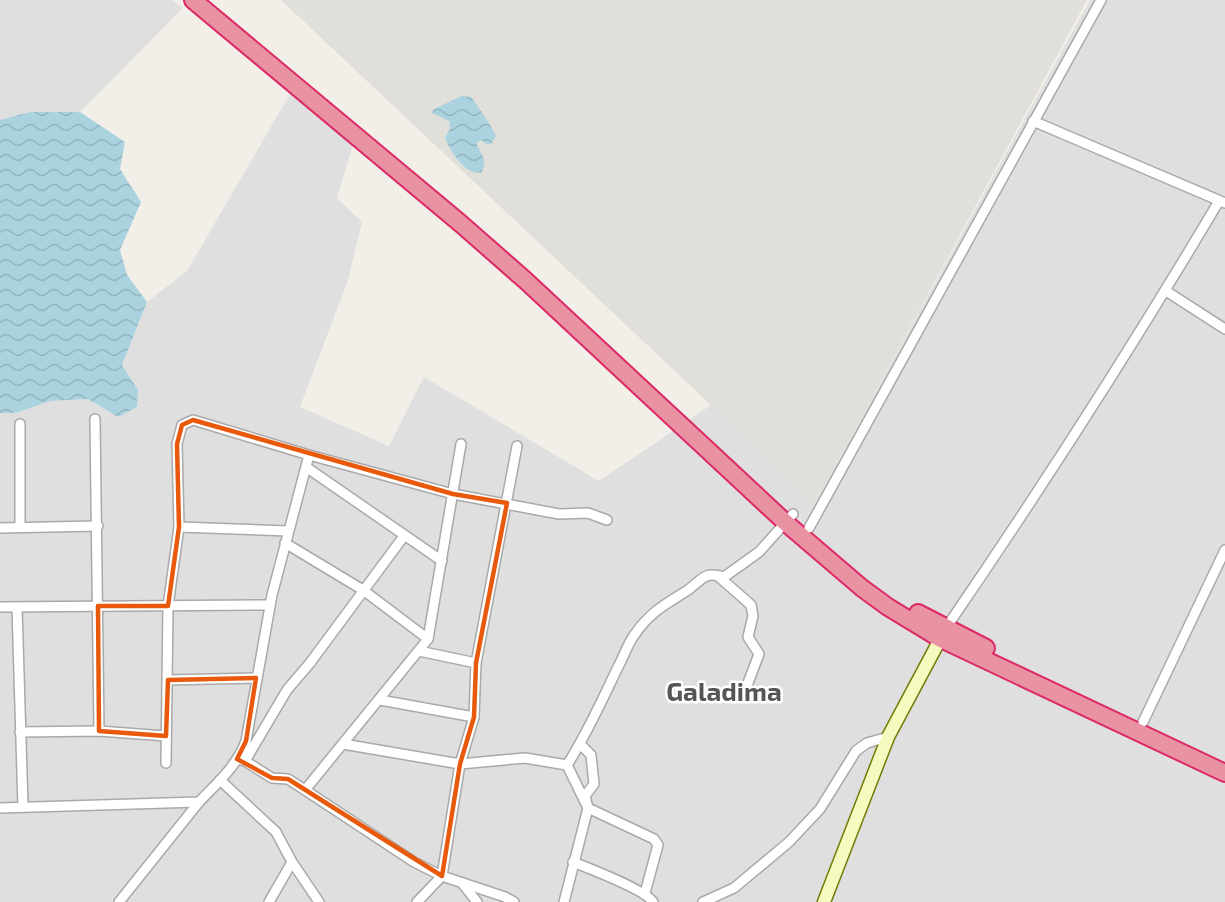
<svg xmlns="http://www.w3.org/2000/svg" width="1225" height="902" viewBox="0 0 1225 902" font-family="'Exo 2',sans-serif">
	<defs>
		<pattern id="water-waves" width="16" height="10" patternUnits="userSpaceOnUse" patternTransform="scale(1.5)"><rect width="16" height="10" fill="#aad3df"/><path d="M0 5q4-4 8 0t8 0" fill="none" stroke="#92b5bf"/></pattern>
	</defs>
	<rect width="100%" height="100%" fill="#f2efe9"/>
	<g fill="#e0dfdf">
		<path d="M 0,0 L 172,0 L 183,8 L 80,112 L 30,112 L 0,120 Z"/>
		<path d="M 1090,0 L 1225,0 L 1225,902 L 0,902 L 0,413 L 16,413 L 50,401 L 88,399 L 118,417 L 138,390 L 122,365 L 147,302 L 187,271 L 290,94 L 353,145 L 337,198 L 362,222 L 348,280 L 300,407 L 389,446 L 424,377 L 599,481 L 711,405 L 815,502 Z"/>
	</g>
	<path fill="#e1dfda" d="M 281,0 L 1087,0 L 815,503 Z"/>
	<g fill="url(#water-waves)">
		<path d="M 462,96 L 471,97 C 476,103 494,130 496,136 L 492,143 L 488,145 L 481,140 L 476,143 C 481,154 489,161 481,173 C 464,174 451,152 445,138 L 450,128 L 449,121 L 432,113 L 434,109 Z"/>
		<path d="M 30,112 L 80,112 L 125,142 L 120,169 L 141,202 L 120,250 L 127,275 L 147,302 L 122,365 L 138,390 L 137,407 L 118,417 L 88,399 L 50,401 L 16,413 L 0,413 L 0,120 Z"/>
	</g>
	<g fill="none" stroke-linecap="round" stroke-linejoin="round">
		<defs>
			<g id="street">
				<path d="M 1033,121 L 1225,203"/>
				<path d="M 1166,291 L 1225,329"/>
				<path d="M 95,419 L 99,731"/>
				<path d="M 306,467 L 442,561"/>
				<path d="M 20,527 L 20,424"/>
				<path d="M 179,527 L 288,531"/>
				<path d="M 0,528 L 98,526"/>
				<path d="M 809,528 L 1101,0"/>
				<path d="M 718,576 L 751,605 L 753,616 L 748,637 L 759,654 L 748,683"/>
				<path d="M 0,607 L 270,605"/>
				<path d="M 17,607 L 23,807"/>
				<path d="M 946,628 C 1041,489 1133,346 1219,201"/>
				<path d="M 428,639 L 461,444"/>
				<path d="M 419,651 L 476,663"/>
				<path d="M 168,680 L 256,678"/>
				<path d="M 380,700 L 474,717"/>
				<path d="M 1143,722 L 1225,550"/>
				<path d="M 20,732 L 99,731 L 166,736"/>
				<path d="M 343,744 L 460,764 L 525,758 L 567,765 L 588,808 L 654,839 L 658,845 L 645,893"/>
				<path d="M 237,759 L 245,761 L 272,778 L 288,779 L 305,790 L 428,639 L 363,590 L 285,543"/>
				<path d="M 245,761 L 287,690 L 310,663 L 404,536"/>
				<path d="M 166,763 L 168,606 L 179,527 L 177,444 L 182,425 L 193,420 L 309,455 L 453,494 L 559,514 L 588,513 L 607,520"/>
				<path d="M 567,765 C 587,734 602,700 618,667 C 624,656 628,643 635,634 C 651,611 666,604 688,590 C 703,579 704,571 724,577 L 759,552 L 793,514"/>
				<path d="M 220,780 L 276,832 L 292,862 L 319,902"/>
				<path d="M 305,790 L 414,862 L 442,876 L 505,897 L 514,902"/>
				<path d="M 0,808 L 199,802 C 216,784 238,765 246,741 L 272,595 L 309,455"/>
				<path d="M 573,862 C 588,868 646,890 653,902"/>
				<path d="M 462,883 L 477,902"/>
				<path d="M 119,902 L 199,802"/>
				<path d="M 269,902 L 292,862"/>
				<path d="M 417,902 L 442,876 L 460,764 L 474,717 L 476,663 L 517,446"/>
				<path d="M 564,902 L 588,808 L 585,796 L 594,784 L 591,755 L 580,744"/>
				<path d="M 703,902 L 734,888 L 789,842 L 820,809 L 856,751 L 867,743 L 888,737"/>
			</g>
			<path id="secondary" d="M 824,902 L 888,737 L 944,632"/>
			<g id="highway">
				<path d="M 193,0 L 460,223 L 525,280 L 786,523 L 862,588 L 888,607 L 939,638 L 1225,773"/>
				<path d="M 918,613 L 986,648"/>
			</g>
		</defs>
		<use href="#street" stroke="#a9a9a9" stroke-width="12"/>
		<use href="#secondary" stroke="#707d05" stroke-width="15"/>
		<use href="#highway" stroke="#dc2a67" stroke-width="20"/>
		<use href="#street" stroke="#fff" stroke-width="9"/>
		<use href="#secondary" stroke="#f7fabf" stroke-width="12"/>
		<use href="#highway" stroke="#e892a2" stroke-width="16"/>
	</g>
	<path fill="none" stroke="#e8590c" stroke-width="4.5" stroke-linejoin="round" d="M 193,420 L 453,494 L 507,503 L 476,663 L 474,717 L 460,764 L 442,876 L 288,779 L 272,778 L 237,759 L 246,741 L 256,678 L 168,680 L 166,736 L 99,731 L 98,606 L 168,606 L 179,527 L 177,444 L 182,425 Z"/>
	<g text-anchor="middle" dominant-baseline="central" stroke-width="5" stroke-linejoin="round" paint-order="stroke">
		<g font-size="26" font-weight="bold" fill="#555" stroke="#fff">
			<text x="724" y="690">Galadima</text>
		</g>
	</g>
</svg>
